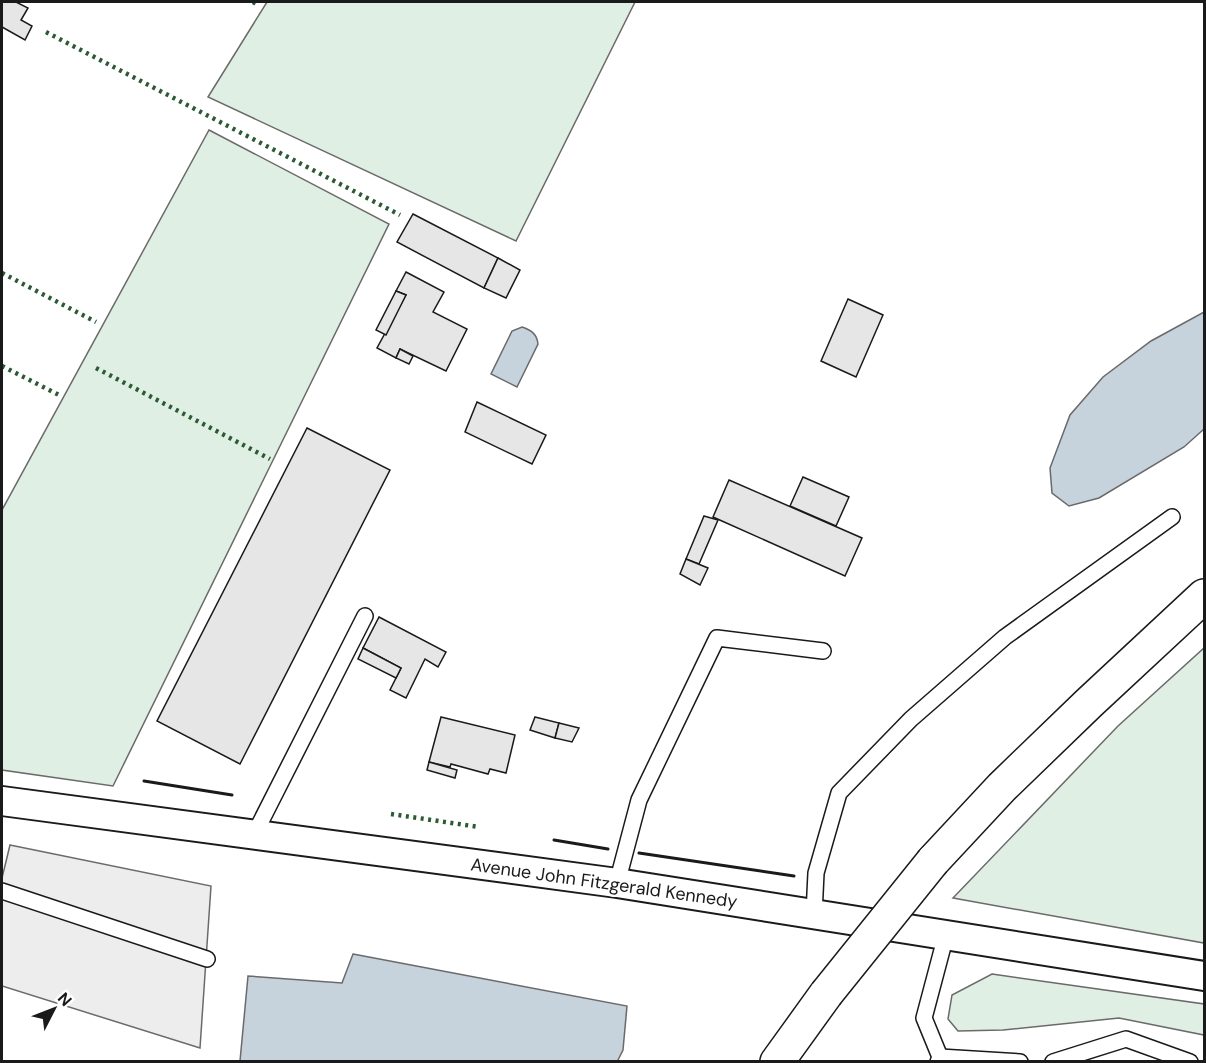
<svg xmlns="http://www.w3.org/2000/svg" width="1206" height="1063" viewBox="0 0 1206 1063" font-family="'DM Sans',sans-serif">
	<rect width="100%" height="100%" fill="#fff"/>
	<g fill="#e0efe3" stroke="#6a6a6a" stroke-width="1.5">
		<path d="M 267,2 L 635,2 L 516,241 L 208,97 Z"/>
		<path d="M 209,130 L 389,224 L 113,786 L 2,770 L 2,510 Z"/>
		<path d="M 1204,648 L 1204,943 L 953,898 L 1118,726 Z"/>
		<path d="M 992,974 L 1204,1004 L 1204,1035 L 1119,1018 L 1003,1030 L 958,1031 L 948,1019 L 952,995 Z"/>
	</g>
	<path fill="#ededed" stroke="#6a6a6a" stroke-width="1.5" d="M 10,845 L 211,886 L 200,1048 L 2,986 L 2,878 Z"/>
	<g fill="#c6d2dc" stroke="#6a6a6a" stroke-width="1.5">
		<path d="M 1204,312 L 1204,429 L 1184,447 L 1099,498 L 1069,506 L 1052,493 L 1050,468 L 1070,415 L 1103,377 L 1151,341 Z"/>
		<path d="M 522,327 C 531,330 537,334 538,344 L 517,387 L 491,374 L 512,331 Z"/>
		<path d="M 353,954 L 627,1006 L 623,1050 L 617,1062 L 240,1061 L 248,976 L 342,983 Z"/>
	</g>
	<g fill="#e6e6e6" stroke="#1a1a1a" stroke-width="1.5">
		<path d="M 2,2 L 16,2 L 28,8 L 21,20 L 32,26 L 25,40 L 2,27 Z"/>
		<path d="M 413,214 L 498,258 L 484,288 L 397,242 Z"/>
		<path d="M 498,258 L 520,270 L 506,298 L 484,288 Z"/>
		<path d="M 406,272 L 444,292 L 433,312 L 467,329 L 446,371 L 400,349 L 396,358 L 377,348 L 406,295 L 396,291 Z"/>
		<path d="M 396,291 L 406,295 L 386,335 L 376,330 Z"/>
		<path d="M 848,299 L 883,315 L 856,377 L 821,361 Z"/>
		<path d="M 400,349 L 413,356 L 409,364 L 396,358 Z"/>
		<path d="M 477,402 L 546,435 L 532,464 L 465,432 Z"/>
		<path d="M 307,428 L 390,470 L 240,764 L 157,721 Z"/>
		<path d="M 803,477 L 849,497 L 836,526 L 790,506 Z"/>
		<path d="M 729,480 L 862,538 L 845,576 L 713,517 Z"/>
		<path d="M 704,516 L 718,520 L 699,564 L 686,559 Z"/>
		<path d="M 686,559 L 708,568 L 700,585 L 680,574 Z"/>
		<path d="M 379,617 L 446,652 L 438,667 L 425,659 L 406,698 L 390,690 L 401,668 L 363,648 Z"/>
		<path d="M 363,648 L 401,668 L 396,678 L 358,659 Z"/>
		<path d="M 441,717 L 515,735 L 506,773 L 490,769 L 488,774 L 451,764 L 450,767 L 429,762 Z"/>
		<path d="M 535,717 L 559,723 L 555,738 L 530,730 Z"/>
		<path d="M 559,723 L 579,728 L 572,742 L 555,738 Z"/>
		<path d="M 429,762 L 457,770 L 455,778 L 427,770 Z"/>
	</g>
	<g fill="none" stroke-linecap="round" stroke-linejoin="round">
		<defs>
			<g id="lane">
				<path d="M 254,835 L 365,616"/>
				<path d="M 617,883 L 639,800 L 717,638 L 823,651"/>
				<path d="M 2,891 L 207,959"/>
				<path d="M 814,914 L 816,873 L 839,793 L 911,719 L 1005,637 L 1172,517"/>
				<path d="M 940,1057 L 1020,1062"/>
				<path d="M 938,1062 L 940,1057 L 924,1018 L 946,935"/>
				<path d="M 1053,1062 L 1126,1039 L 1190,1062"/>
			</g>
			<path id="street" d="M 2,801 L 617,883 L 1204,976"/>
			<g id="primary">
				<path d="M 933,861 L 1002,787 L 1089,703 L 1204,596"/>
				<path d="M 777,1062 L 826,994"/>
			</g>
		</defs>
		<use href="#lane" stroke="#1a1a1a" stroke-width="18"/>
		<use href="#street" stroke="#1a1a1a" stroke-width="32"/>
		<use href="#primary" stroke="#1a1a1a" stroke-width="36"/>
		<use href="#lane" stroke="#fff" stroke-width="15"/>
		<use href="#street" stroke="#fff" stroke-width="28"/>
		<use href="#primary" stroke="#fff" stroke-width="33"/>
		<defs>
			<path id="primary-bridge" d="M 826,994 L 933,861"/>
		</defs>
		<use href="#primary-bridge" stroke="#1a1a1a" stroke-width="36" stroke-linecap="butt"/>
		<use href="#primary-bridge" stroke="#fff" stroke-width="33"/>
		<g stroke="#2b5a34" stroke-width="4.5" stroke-dasharray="3 4.5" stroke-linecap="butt">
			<path d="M 253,2 L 258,5"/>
			<path d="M 46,32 L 400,215"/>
			<path d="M 2,273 L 96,322"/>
			<path d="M 2,366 L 61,396"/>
			<path d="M 96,368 L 270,459"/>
			<path d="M 391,814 L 479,827"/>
		</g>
		<g stroke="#1a1a1a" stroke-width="3">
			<path d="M 144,781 L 232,795"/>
			<path d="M 554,840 L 608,849"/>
			<path d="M 639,853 L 794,876"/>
		</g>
	</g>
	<g text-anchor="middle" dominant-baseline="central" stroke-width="4.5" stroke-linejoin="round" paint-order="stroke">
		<g font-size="18" fill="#1a1a1a" stroke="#fff">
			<text transform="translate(604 883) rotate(8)">Avenue John Fitzgerald Kennedy</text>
		</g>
	</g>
	<rect width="1206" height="1063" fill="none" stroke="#1a1a1a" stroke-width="6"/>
	<g transform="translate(54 1009) rotate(48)" stroke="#ffffff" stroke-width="4.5" paint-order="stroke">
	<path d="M0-4.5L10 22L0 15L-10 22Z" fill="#1a1a1a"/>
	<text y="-9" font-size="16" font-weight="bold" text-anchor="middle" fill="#1a1a1a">N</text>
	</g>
</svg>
